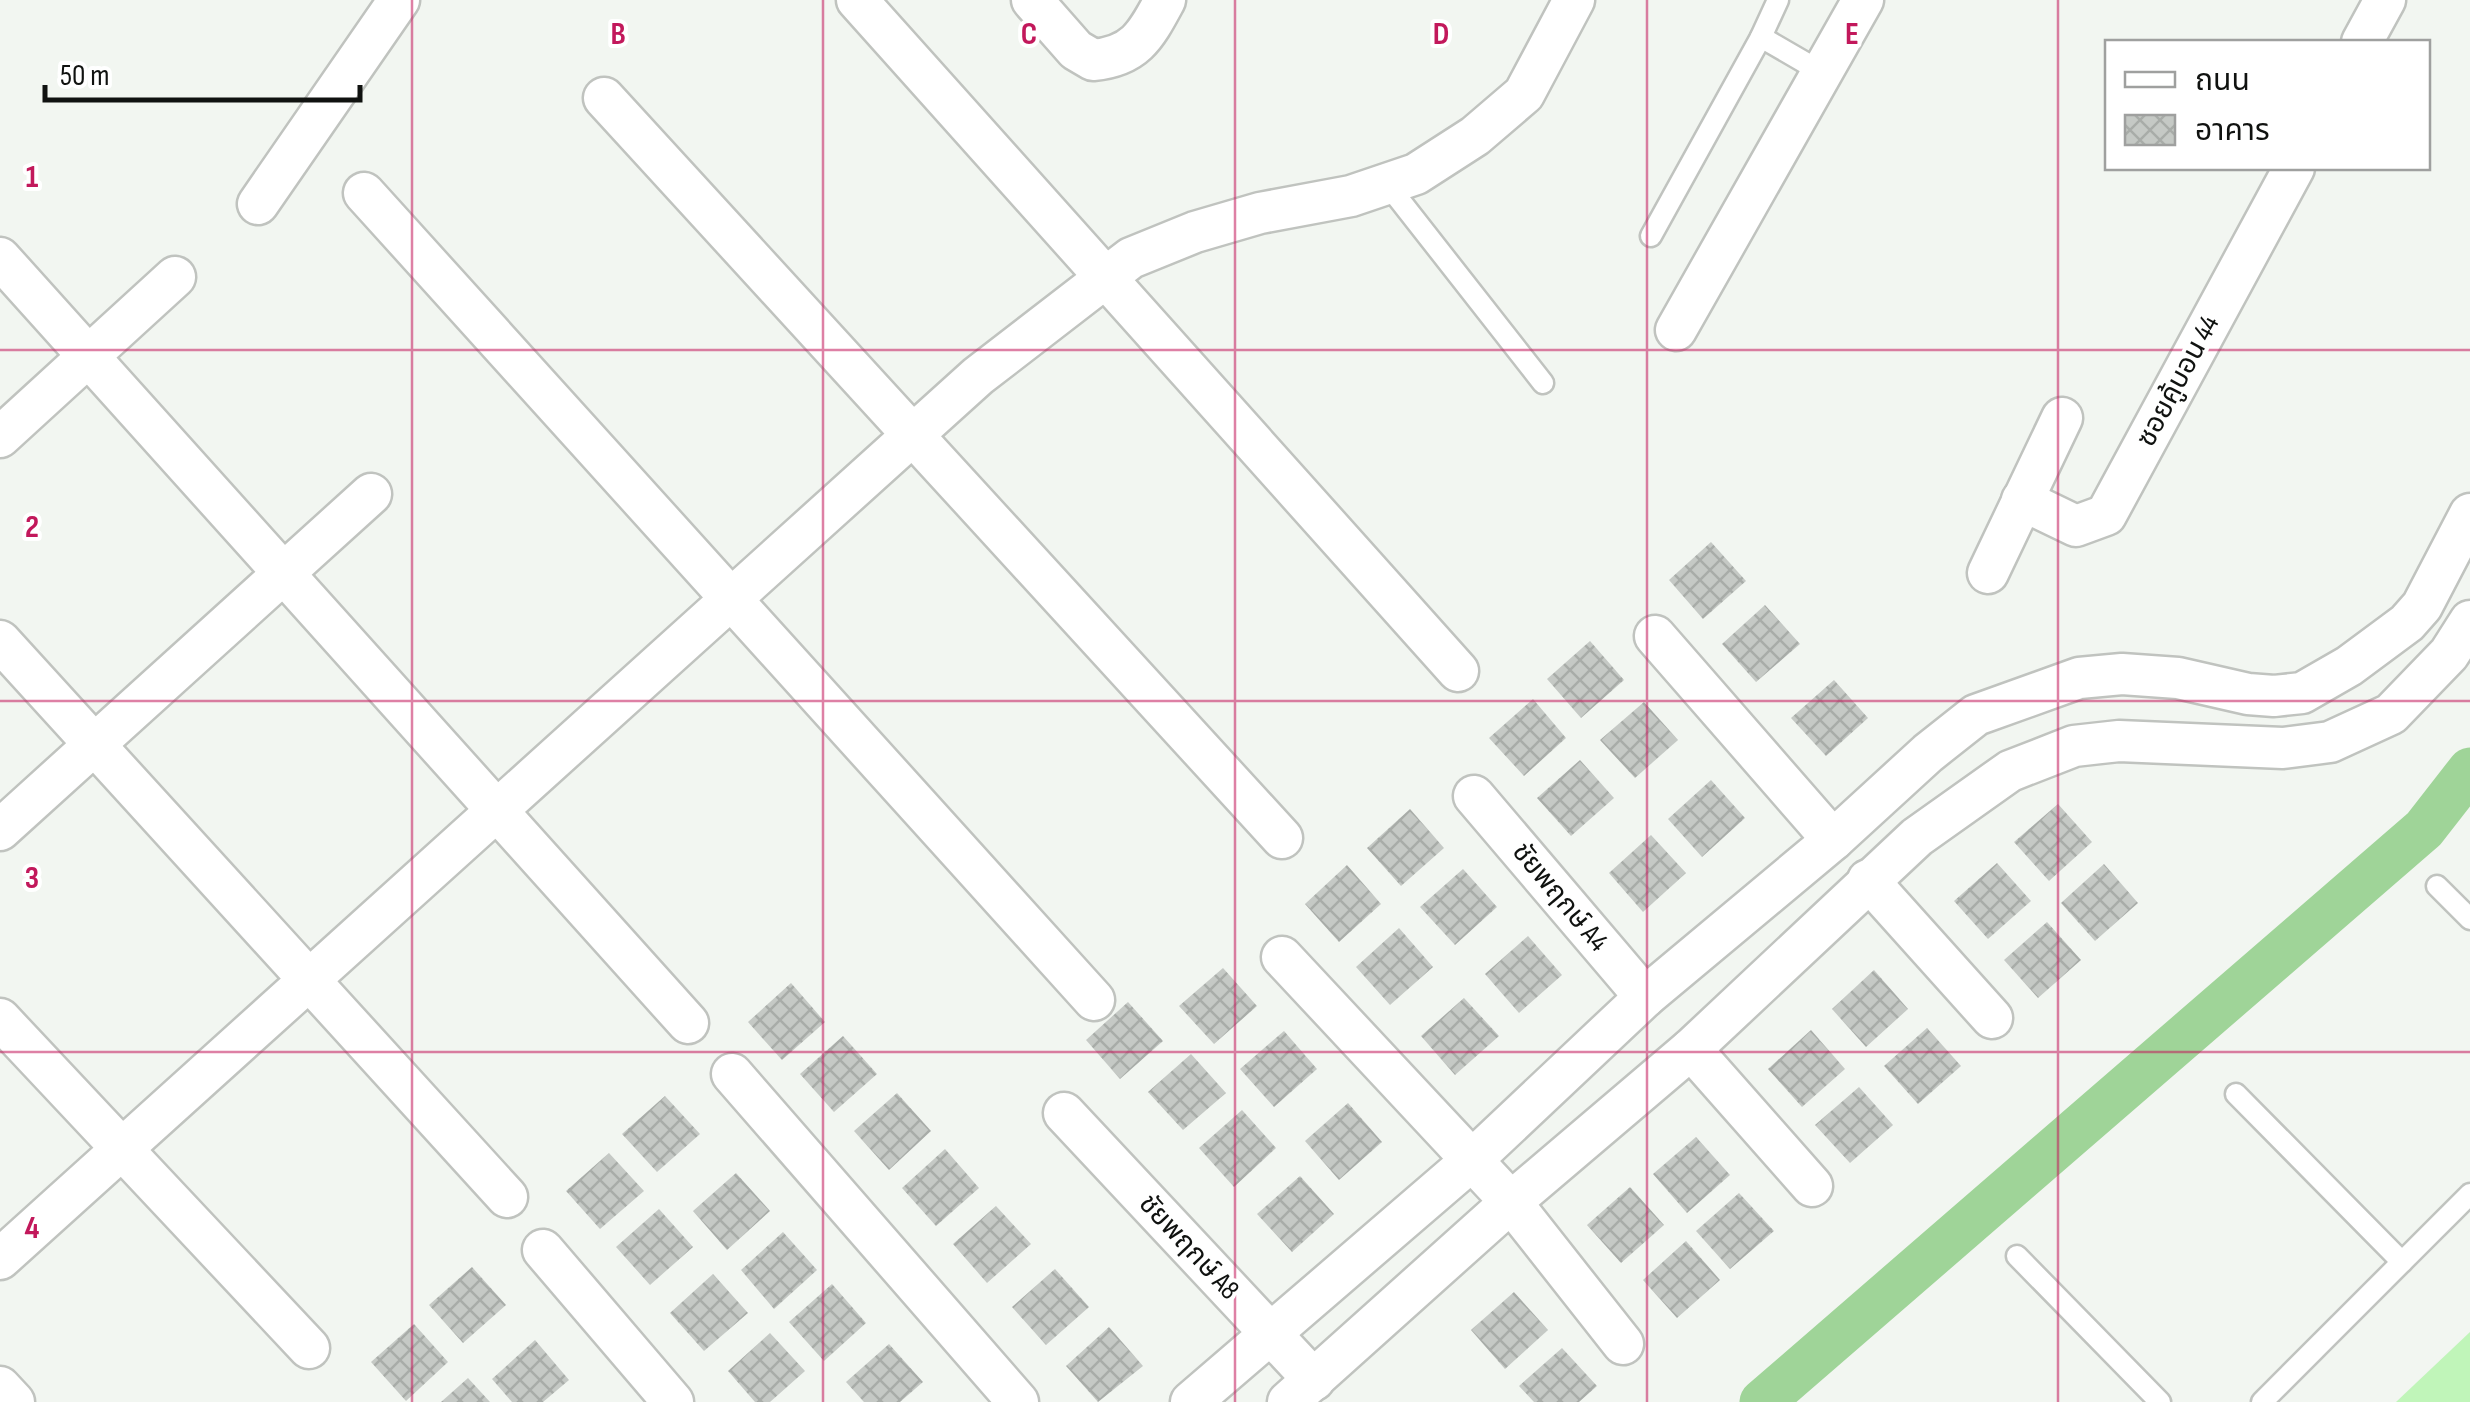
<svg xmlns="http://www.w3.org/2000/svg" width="2470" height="1402" viewBox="0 0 2470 1402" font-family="'Sofia Sans Condensed','Noto Sans Thai',sans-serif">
	<defs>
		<pattern id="building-cross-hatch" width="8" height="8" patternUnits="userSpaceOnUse" patternTransform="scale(2.5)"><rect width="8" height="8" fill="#c5c9c5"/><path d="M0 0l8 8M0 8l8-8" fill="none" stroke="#a8aca8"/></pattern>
	</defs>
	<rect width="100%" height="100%" fill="#f2f6f1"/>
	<path fill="#c0f5b9" d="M 2470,1332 L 2470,1402 L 2396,1402 Z"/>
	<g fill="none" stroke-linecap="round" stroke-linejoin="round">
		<path stroke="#9fd498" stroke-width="45" d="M 1762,1402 L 2424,829 L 2470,770"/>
	</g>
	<g fill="url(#building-cross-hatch)">
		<path d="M 1711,542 L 1746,581 L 1703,619 L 1669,580 Z"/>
		<path d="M 1765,605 L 1800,644 L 1756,682 L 1722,644 Z"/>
		<path d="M 1590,641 L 1624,680 L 1581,718 L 1547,679 Z"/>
		<path d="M 1834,680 L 1868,718 L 1826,756 L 1791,718 Z"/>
		<path d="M 1533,699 L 1566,738 L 1524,776 L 1489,738 Z"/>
		<path d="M 1644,702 L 1678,740 L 1635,778 L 1600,740 Z"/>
		<path d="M 1580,760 L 1614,798 L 1571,836 L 1537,798 Z"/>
		<path d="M 1711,780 L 1745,818 L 1702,857 L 1668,819 Z"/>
		<path d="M 2058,804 L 2092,842 L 2049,881 L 2014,842 Z"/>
		<path d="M 1410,809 L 1444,848 L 1401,886 L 1367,848 Z"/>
		<path d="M 1651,835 L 1686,873 L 1643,912 L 1609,873 Z"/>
		<path d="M 1997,863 L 2031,901 L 1988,939 L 1954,901 Z"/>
		<path d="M 2104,864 L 2138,903 L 2095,941 L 2061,903 Z"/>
		<path d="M 1347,865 L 1381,904 L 1339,942 L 1305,904 Z"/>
		<path d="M 1463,869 L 1497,907 L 1455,945 L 1420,907 Z"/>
		<path d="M 2047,922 L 2081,960 L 2038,998 L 2004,960 Z"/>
		<path d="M 1399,928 L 1433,967 L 1390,1005 L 1356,967 Z"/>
		<path d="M 1528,936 L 1562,975 L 1519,1013 L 1485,974 Z"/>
		<path d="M 1223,968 L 1257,1006 L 1214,1044 L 1179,1006 Z"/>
		<path d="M 1874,970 L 1908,1009 L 1866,1047 L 1832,1009 Z"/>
		<path d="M 791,983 L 825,1022 L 782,1060 L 748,1022 Z"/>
		<path d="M 1464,998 L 1499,1036 L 1455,1075 L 1421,1036 Z"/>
		<path d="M 1128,1002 L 1163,1041 L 1120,1079 L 1086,1040 Z"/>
		<path d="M 1927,1028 L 1961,1066 L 1918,1104 L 1884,1066 Z"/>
		<path d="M 1811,1030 L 1845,1069 L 1802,1107 L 1768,1069 Z"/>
		<path d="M 1284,1031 L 1317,1069 L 1274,1107 L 1240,1069 Z"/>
		<path d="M 843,1036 L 877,1074 L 834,1112 L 800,1074 Z"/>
		<path d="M 1191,1054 L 1226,1093 L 1183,1130 L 1148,1092 Z"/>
		<path d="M 1859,1087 L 1893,1125 L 1850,1163 L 1815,1125 Z"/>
		<path d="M 897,1093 L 931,1131 L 889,1170 L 854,1131 Z"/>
		<path d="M 665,1096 L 700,1134 L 657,1172 L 622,1134 Z"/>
		<path d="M 1348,1103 L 1382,1142 L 1339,1180 L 1305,1141 Z"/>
		<path d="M 1242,1110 L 1276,1148 L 1234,1187 L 1199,1148 Z"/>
		<path d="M 1696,1137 L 1730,1175 L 1687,1213 L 1653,1174 Z"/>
		<path d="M 945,1149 L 979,1188 L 936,1226 L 902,1188 Z"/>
		<path d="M 609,1153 L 644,1191 L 600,1229 L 566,1191 Z"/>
		<path d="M 736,1173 L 770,1211 L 727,1250 L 693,1211 Z"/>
		<path d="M 1300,1176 L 1334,1214 L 1292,1252 L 1257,1214 Z"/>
		<path d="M 1630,1187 L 1664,1225 L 1621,1263 L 1587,1225 Z"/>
		<path d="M 1739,1193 L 1774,1231 L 1730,1269 L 1696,1231 Z"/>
		<path d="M 996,1206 L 1031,1244 L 987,1283 L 953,1244 Z"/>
		<path d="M 659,1209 L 693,1247 L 650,1285 L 616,1247 Z"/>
		<path d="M 783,1232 L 817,1270 L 774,1309 L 741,1270 Z"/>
		<path d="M 1686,1241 L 1720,1280 L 1677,1318 L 1643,1280 Z"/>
		<path d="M 472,1267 L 506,1305 L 463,1343 L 429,1305 Z"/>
		<path d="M 1055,1269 L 1089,1307 L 1046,1345 L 1012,1307 Z"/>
		<path d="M 713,1274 L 748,1313 L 704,1351 L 670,1313 Z"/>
		<path d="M 832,1284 L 866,1323 L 824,1361 L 789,1322 Z"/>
		<path d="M 1514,1292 L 1548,1330 L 1505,1369 L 1471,1330 Z"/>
		<path d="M 414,1324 L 448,1362 L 406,1401 L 371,1362 Z"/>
		<path d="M 1109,1327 L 1143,1366 L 1098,1402 L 1066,1366 Z"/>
		<path d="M 770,1333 L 805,1371 L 770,1402 L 755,1402 L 728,1371 Z"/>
		<path d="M 535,1340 L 569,1380 L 543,1402 L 512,1402 L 492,1379 Z"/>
		<path d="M 889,1344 L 923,1382 L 900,1402 L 864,1402 L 846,1382 Z"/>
		<path d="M 1562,1348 L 1597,1386 L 1579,1402 L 1534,1402 L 1519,1386 Z"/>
		<path d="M 468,1378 L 490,1402 L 441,1402 Z"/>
	</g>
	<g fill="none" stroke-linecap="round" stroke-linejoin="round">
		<defs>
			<g id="lane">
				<path d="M 1778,0 L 1761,37 L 1823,73"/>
				<path d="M 1387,184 L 1543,383"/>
				<path d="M 1651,236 L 1761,37"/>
				<path d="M 2437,886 L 2470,919"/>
				<path d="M 2236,1094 L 2402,1262"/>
				<path d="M 2017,1256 L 2160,1402"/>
				<path d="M 2262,1402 L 2470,1194"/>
			</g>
			<g id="street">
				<path d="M 857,0 L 1458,671"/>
				<path d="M 1032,0 L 1076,50 L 1093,60 C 1136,56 1146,35 1165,0"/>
				<path d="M 2362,42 L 2385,0"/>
				<path d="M 604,98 L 1282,838"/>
				<path d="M 364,193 L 1094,1000"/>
				<path d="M 258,204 L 399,0"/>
				<path d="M 0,258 L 688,1023"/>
				<path d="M 1676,330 L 1863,0"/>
				<path d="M 0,437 L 175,277"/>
				<path d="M 2022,500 L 2076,526 L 2106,515 L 2294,168"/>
				<path d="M 1988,573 L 2062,418"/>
				<path d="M 1655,636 L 1833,840"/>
				<path d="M 0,641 L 507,1197"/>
				<path d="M 1474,796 L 1645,997"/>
				<path d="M 0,830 L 371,494"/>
				<path d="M 1868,880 L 1992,1018"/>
				<path d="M 1282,957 L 1511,1202 L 1623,1344"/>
				<path d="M 0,1019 L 309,1348"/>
				<path d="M 1691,1049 L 1812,1186"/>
				<path d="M 732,1074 L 1018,1402"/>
				<path d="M 1064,1113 L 1314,1380"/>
				<path d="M 543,1250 L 673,1402"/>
				<path d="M 0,1259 L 978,376 L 1131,258 L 1195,232 L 1260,213 L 1351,196 L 1416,174 L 1475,136 L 1524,94 L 1574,0"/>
				<path d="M 0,1387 L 14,1402"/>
				<path d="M 1191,1402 L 1471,1161 L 1645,997 L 1833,840 L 1928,753 L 1976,715 L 2079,678 L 2122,674 L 2178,678 L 2248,694 L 2274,696 L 2302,693 L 2349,666 L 2407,623 L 2422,606 L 2470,514"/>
				<path d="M 1288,1402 L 1511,1202 L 1691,1049 L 1917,837 L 2010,771 L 2074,746 L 2119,741 L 2283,748 L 2330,742 L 2391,714 L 2449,654 L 2470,621"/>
			</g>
		</defs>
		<use href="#lane" stroke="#c0c3bf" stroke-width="25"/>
		<use href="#street" stroke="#c0c3bf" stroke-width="45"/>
		<use href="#lane" stroke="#fff" stroke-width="20"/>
		<use href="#street" stroke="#fff" stroke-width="40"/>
	</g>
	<path fill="none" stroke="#c2185b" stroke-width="2.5" stroke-opacity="0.55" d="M 412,0 L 412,1402M 823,0 L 823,1402M 1235,0 L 1235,1402M 1647,0 L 1647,1402M 2058,0 L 2058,1402M 0,350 L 2470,350M 0,701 L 2470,701M 0,1052 L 2470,1052"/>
	<g text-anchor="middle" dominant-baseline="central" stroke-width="8" stroke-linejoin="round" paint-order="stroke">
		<g font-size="28" fill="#101210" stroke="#fff">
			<text transform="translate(2178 381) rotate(-62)">ซอยคู้บอน 44</text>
			<text transform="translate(1560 897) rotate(50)">ชัยพฤกษ์ A4</text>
			<text transform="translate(1189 1247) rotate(47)">ชัยพฤกษ์ A8</text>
		</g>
	</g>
	<g font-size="32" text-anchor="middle" font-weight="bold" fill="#c2185b" stroke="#fff" stroke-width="8" stroke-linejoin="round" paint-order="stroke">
		<text x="618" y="44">B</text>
		<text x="1029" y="44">C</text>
		<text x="1441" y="44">D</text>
		<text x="1852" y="44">E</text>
		<text x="32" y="187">1</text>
		<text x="32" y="537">2</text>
		<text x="32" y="888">3</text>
		<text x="32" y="1238">4</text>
	</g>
	<rect x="2105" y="40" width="325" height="130" fill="#ffffff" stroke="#9fa09f" stroke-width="2.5"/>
	<rect x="2125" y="72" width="50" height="15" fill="#ffffff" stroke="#9fa09f" stroke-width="2.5"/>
	<text x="2195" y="90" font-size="30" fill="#101210">ถนน</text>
	<rect x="2125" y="115" width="50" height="30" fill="url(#building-cross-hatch)" stroke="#9fa09f" stroke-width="2.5"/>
	<text x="2195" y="140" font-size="30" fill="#101210">อาคาร</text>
	<path d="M45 85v15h315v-15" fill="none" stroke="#101210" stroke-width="5"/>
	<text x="60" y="85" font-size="30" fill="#101210" stroke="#ffffff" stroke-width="8" paint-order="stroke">50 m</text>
</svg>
